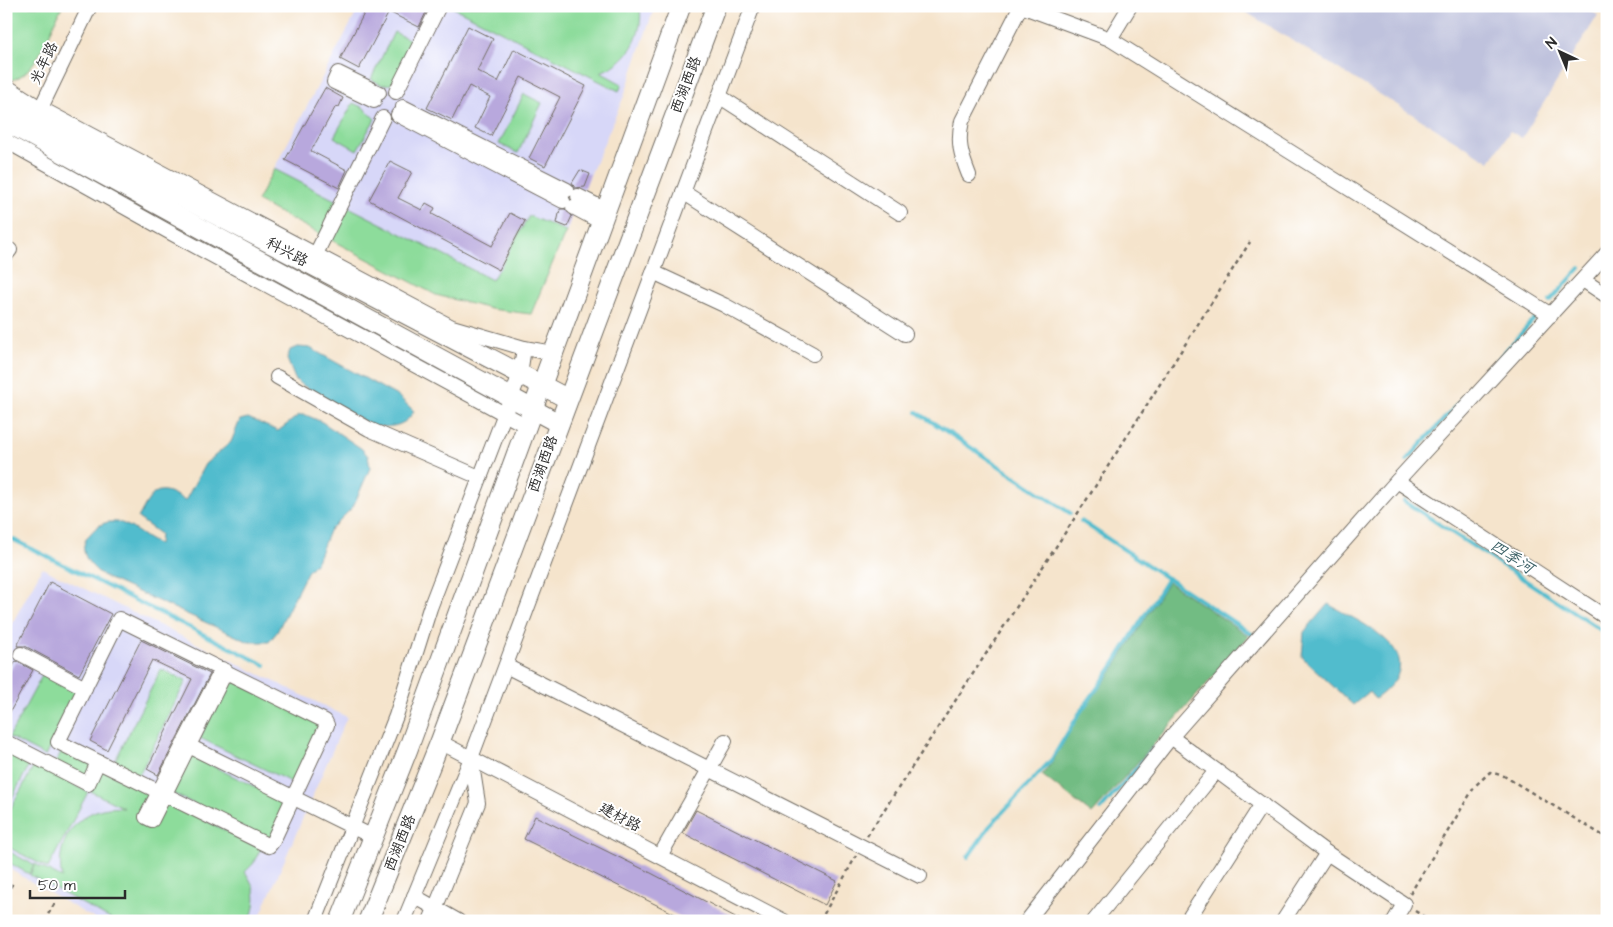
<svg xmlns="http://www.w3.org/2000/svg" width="1613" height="927" viewBox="0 0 1613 927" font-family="'Architects Daughter','LXGW WenKai TC',sans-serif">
	<rect width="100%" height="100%" fill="#fff"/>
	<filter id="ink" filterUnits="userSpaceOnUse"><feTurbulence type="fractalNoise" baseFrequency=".02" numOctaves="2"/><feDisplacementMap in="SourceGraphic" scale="10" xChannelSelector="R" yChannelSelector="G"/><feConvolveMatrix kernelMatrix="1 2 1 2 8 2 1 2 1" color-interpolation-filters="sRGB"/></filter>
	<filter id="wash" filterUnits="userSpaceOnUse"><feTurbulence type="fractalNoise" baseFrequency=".0096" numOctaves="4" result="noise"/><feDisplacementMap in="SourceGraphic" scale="20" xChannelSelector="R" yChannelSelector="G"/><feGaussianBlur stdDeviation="1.12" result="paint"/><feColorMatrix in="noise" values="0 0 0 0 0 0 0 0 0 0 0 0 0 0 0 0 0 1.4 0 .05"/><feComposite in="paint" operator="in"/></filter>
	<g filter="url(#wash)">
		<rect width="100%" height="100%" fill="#f5e4cc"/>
		<g fill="#d7d7f8">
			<path d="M 360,6 L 655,6 L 624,96 L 531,314 L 491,309 L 436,295 L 257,201 Z"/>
			<path d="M 42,568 L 347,717 L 258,921 L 98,921 L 6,867 L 6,635 Z"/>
		</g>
		<path fill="#bfc2dd" d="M 1236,6 L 1582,6 L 1598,15 L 1522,138 L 1510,131 L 1490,162 Z"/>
		<g fill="#8ddc9b" stroke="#5c8463">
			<path d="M 14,6 L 62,6 C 52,27 36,76 11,80 L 6,76 L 6,13 Z"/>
			<path d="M 450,6 L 640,6 C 644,36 628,63 600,72 L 622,84 L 619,91 Z"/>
			<path d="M 394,32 L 415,42 L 393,84 L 382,85 L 371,79 Z"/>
			<path d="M 524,94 L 542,103 L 518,153 L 499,144 Z"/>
			<path d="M 353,103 L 364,108 L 375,119 L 357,150 L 334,137 Z"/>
			<path d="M 274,169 L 492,280 L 529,216 L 566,231 L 531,314 L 491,309 L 436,295 L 257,201 Z"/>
			<path d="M 161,669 L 186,681 L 139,775 L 114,763 Z"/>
			<path d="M 44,672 L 80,691 L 45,756 L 9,737 Z"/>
			<path d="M 229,677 L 323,724 L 295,784 L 200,738 Z"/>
			<path d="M 6,750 L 31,762 L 6,809 Z"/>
			<path d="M 62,750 L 92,765 L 85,779 L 55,764 Z"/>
			<path d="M 190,755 L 288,803 L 270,841 L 172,793 Z"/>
			<path d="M 35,764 L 88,792 L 48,868 L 6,846 L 6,817 Z"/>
			<path d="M 101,769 L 261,848 L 253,864 L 245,872 C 257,889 257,901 250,921 L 114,921 L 30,875 L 35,864 L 62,878 C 53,837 83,803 124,808 L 90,791 Z"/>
			<path d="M 6,850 L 34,865 L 29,874 L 6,861 Z"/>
		</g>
		<path fill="#72bc83" stroke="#4e7457" d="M 1168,582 L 1249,636 L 1092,814 L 1042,775 L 1053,761 L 1079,716 L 1113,670 Z"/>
		<g fill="#51bccd" stroke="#3e747c">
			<path d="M 298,347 L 310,348 L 399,397 L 414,411 C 406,427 389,428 372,426 L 299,383 L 295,379 L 287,359 L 290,350 Z"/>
			<path d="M 299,415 L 306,415 L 322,422 L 362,449 L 368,456 L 370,468 L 353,507 L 329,531 L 317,561 L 307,572 L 277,632 L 269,642 L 249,642 L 107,578 C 90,568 74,549 91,533 C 96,527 103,522 111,522 C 129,520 143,539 159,544 L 160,534 L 138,518 C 152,492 157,481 185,501 L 205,464 L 231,442 L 240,420 L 248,418 L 278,431 Z"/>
			<path d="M 1328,604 C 1362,624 1439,654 1375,699 L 1369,692 L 1353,705 L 1302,657 L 1304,632 Z"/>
		</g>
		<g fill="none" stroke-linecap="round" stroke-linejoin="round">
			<g stroke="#51bccd" stroke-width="4">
				<path d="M 1550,301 L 1580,268"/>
				<path d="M 917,412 L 1070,513"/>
				<path d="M 1407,460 L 1535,318"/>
				<path d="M 1404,501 L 1607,634"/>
				<path d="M 1081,521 L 1253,635"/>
				<path d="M 6,536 L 265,665"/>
				<path d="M 1101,809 L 1154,748"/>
				<path d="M 968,857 L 989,827 L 1052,759 L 1079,714 L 1111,669 L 1168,578"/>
			</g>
		</g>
		<g id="blocks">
			<g fill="#b8a8dd">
				<path d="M 368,6 L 429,6 L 419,27 L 389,12 L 359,69 L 340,59 Z"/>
				<path d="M 468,26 L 493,39 L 477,71 L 498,82 L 514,49 L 586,86 L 545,166 L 529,158 L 560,97 L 521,77 L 491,136 L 475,128 L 490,97 L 469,86 L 452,120 L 427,108 Z"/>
				<path d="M 325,88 L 343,98 L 339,107 L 336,106 L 311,151 L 347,170 L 339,188 L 285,160 Z"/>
				<path d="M 390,161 L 412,172 L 398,198 L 422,210 L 426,203 L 435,208 L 432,214 L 492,246 L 510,213 L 525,221 L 499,270 L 369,200 Z"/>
				<path d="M 580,170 L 590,174 L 585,187 L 575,188 L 572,183 Z"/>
				<path d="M 560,209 L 565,209 L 572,216 L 567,227 L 557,223 Z"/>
				<path d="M 50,582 L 111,614 L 79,675 L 25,646 L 17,646 Z"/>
				<path d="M 141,640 L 210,674 L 158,775 L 147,769 L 192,679 L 152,660 L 107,750 L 90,741 Z"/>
				<path d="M 16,661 L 33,670 L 6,719 L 6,678 Z"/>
				<path d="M 696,810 L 837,881 L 825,905 L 683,833 Z"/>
				<path d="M 535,816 L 651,873 L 743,921 L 689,921 L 524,839 Z"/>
			</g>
		</g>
	</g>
	<g filter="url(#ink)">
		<use href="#blocks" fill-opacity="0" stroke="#726c63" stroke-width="1"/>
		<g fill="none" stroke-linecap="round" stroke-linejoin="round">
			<defs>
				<g id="minor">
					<path d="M 1110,39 L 1130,6"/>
					<path d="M 6,86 L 40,108 L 452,327 L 524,348 L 553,353"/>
					<path d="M 396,92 L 439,6"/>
					<path d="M 719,96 L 900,213"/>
					<path d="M 374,101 L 334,82 L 338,73 L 379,93"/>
					<path d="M 403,107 L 567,190"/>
					<path d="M 398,115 L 563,201"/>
					<path d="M 37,116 L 90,6"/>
					<path d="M 6,141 L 171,233 L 525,425"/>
					<path d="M 969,175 C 961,155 957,142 962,121 L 1021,6 L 1110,39 L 1551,315"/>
					<path d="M 683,192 L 905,334"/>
					<path d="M 578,196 L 606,210"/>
					<path d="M 573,207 L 601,222"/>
					<path d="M 6,255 L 10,250"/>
					<path d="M 312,262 L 383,118"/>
					<path d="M 653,272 L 724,305 L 813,354"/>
					<path d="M 1583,280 L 1607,296"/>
					<path d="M 277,377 L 369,429 L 479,477"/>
					<path d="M 1397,481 L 1607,618"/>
					<path d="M 119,619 L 325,721 L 327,725 L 273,841 L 269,846 L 58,742 Z"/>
					<path d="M 21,654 L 85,688"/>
					<path d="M 506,666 L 920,876"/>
					<path d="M 222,669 L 146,817 L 152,820 L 226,671"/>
					<path d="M 1171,737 L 1327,853 L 1404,904 L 1394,921"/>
					<path d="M 186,740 L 189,746 L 373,837"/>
					<path d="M 6,742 L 88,784 L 98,762"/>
					<path d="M 440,742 L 784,921"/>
					<path d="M 660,856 L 725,741"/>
					<path d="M 414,896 L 458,921"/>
					<path d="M 315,921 L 396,716 L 430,608 L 520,374 L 524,348"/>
					<path d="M 404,921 L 471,758 L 753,6"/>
					<path d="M 430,921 L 478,803 L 471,758"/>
					<path d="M 1027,921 L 1171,737 L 1397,481 L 1607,253"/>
					<path d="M 1094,921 L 1216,771"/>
					<path d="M 1187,921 L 1262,804"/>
					<path d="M 1283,921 L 1327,853"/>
				</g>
				<g id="major">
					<path d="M 6,102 L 67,137 L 568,399"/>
					<path d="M 6,122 L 558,423"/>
					<path d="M 340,921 L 408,749 L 681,6"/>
					<path d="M 368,921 L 440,742 L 716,6"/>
				</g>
			</defs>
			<use href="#minor" stroke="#726c63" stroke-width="16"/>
			<use href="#major" stroke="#726c63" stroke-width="21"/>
			<g stroke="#726c63" stroke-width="2.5" stroke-dasharray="4 4" stroke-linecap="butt">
				<path d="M 867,836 L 1091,493 L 1250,242"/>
				<path d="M 6,894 L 13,883"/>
				<path d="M 1410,894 L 1475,786 L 1490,772 L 1504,776 L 1607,838"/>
				<path d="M 1415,911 L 1431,921"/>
				<path d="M 44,921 L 55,903"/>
				<path d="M 820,921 L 856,856"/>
			</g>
			<use href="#minor" stroke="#fff" stroke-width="14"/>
			<use href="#major" stroke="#fff" stroke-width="19"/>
		</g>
	</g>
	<g text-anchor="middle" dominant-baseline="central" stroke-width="4" stroke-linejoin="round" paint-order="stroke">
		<g font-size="15" fill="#2b2b2b" stroke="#fff">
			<text transform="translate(44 63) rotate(-64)">光年路</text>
			<text transform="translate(686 85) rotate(-69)">西湖西路</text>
			<text transform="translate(287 252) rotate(28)">科兴路</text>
			<text transform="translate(543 464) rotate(-70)">西湖西路</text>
			<text transform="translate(620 817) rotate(28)">建材路</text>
			<text transform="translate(400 843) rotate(-68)">西湖西路</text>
		</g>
		<g font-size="16" font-style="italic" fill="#385e64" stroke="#fff">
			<text transform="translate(1512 557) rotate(33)">四季河</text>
		</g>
	</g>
	<rect width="1613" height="927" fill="none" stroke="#fff" stroke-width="25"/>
	<g transform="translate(1560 52) rotate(316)" stroke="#ffffff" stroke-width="4" paint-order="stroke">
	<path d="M0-4L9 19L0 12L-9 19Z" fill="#2b2b2b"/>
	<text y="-8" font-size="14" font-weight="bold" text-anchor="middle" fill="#2b2b2b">N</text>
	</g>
	<path d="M30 890v8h95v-8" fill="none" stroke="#2b2b2b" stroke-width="2.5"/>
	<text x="38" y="890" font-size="15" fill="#2b2b2b" stroke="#ffffff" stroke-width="4" paint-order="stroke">50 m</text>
</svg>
